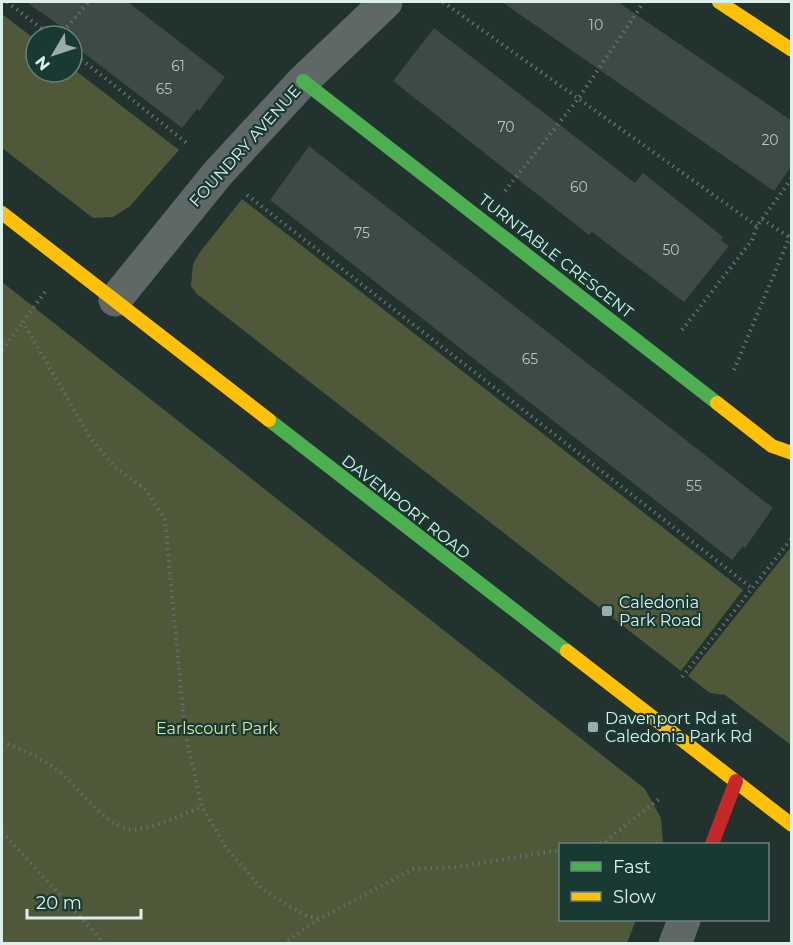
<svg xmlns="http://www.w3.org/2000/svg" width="793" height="945" viewBox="0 0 793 945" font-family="Montserrat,sans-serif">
	<rect width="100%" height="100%" fill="#21322f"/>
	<g fill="#4f5939">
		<path d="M 2,14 L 36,40 L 36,72 L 72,72 L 72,68 L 179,150 L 129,207 L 113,217 L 93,218 L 2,148 Z"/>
		<path d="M 242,199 L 743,590 L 681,671 L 197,294 L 191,286 L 193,264 L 200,252 Z"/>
		<path d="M 2,282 L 645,789 L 661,818 L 663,844 L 560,844 L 560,920 L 636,920 L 627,943 L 2,943 Z"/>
		<path d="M 791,547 L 791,745 L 725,695 L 710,693 L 688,676 Z"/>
	</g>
	<g fill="#3e4a45">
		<path d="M 26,2 L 128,2 L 225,77 L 199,111 L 197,109 L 182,128 L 72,44 L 72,34 Z"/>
		<path d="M 502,2 L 618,2 L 792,121 L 792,165 L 774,191 Z"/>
		<path d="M 434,28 L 635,183 L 643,173 L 723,237 L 721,240 L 729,246 L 684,302 L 592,232 L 589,235 L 393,81 Z"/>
		<path d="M 309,146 L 773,508 L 745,548 L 743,546 L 732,560 L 270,200 Z"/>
	</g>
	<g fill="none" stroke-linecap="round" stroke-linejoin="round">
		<g stroke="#666e6d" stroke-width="4" stroke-dasharray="1.5 4.5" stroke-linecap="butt">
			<path d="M 7,2 L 51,36"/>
			<path d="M 443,2 L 757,226"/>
			<path d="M 59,36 L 89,2"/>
			<path d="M 72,52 L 188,144"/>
			<path d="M 505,191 L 578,99 L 644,2"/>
			<path d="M 247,195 L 753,589"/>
			<path d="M 762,219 L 789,237"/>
			<path d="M 45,292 L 23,322 L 91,439 L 115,467 L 146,490 L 165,520 L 185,732 L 202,807 L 227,849 L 262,889 L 304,915 L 319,919"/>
			<path d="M 682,330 L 752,240 L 757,226 L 792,178"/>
			<path d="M 2,350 L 23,322"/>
			<path d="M 734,370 L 792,231"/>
			<path d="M 682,677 L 792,538"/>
			<path d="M 2,742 C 21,749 39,757 56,769 C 80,786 108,835 140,829 C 161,825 182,814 202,807"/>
			<path d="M 2,832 L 105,944"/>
			<path d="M 594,844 L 603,843 L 659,799"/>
			<path d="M 283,944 L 319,919 L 413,869 L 457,867 L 560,850"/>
		</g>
		<g stroke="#5f6867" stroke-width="33">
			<path d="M 115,300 L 218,173 L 303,81 L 386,2"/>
			<path d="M 675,944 L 684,920"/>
		</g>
		<g stroke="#4caf50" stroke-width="14">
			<path d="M 303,81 L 717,403"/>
			<path d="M 269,420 L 567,651"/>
		</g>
		<g stroke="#ffc107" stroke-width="14">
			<path d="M 719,2 L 792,50"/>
			<path d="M 2,213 L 269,420"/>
			<path d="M 717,403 L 772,446 L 792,453"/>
			<path d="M 567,651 L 792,825"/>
		</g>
		<path stroke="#c62828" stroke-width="14" d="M 712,844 L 736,781"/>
	</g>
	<g fill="#9bada9" stroke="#193a33" stroke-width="2">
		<rect x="601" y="605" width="12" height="12" rx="3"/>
		<rect x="587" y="721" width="12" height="12" rx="3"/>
	</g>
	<g text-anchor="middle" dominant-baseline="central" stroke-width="4.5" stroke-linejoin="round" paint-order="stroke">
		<g font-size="14" fill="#b4c6c1">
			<text x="596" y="25">10</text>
			<text x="178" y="66">61</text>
			<text x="164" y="89">65</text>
			<text x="506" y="127">70</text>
			<text x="770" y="140">20</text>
			<text x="579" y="187">60</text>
			<text x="362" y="233">75</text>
			<text x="671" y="250">50</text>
			<text x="530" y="359">65</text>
			<text x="694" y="486">55</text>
		</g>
		<g font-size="16" fill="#dcefea" stroke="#193a33">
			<text transform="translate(245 146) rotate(-48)">FOUNDRY AVENUE</text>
			<text transform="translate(556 256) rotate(38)">TURNTABLE CRESCENT</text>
			<text transform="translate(406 507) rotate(38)">DAVENPORT ROAD</text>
		</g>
		<g font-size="16" fill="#dcefea" stroke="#193a33" text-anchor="start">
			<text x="619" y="602">Caledonia<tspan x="619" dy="18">Park Road</tspan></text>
			<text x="605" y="718">Davenport Rd at<tspan x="605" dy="18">Caledonia Park Rd</tspan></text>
		</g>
		<g font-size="16" fill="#d6e8a6" stroke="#193a33">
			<text x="217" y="728">Earlscourt Park</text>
		</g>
	</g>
	<rect width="793" height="945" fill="none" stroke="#dcefea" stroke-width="6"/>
	<rect x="559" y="843" width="210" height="78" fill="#193a33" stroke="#67827c" stroke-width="1.5"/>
	<rect x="571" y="862" width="30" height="9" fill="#4caf50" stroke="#67827c" stroke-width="1.5"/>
	<text x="613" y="873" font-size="18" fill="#dcefea">Fast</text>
	<rect x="571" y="892" width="30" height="9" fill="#ffc107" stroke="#67827c" stroke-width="1.5"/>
	<text x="613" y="903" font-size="18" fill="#dcefea">Slow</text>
	<g transform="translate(54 54) rotate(231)"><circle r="28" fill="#193a33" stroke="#67827c" stroke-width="1.5"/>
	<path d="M0-4.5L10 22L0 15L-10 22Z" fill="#9bada9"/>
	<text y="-9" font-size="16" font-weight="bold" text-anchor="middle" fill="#dcefea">N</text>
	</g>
	<path d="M27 909v9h114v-9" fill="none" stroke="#dcefea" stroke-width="3"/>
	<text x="36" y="909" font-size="18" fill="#dcefea" stroke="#193a33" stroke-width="4.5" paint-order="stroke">20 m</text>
</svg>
